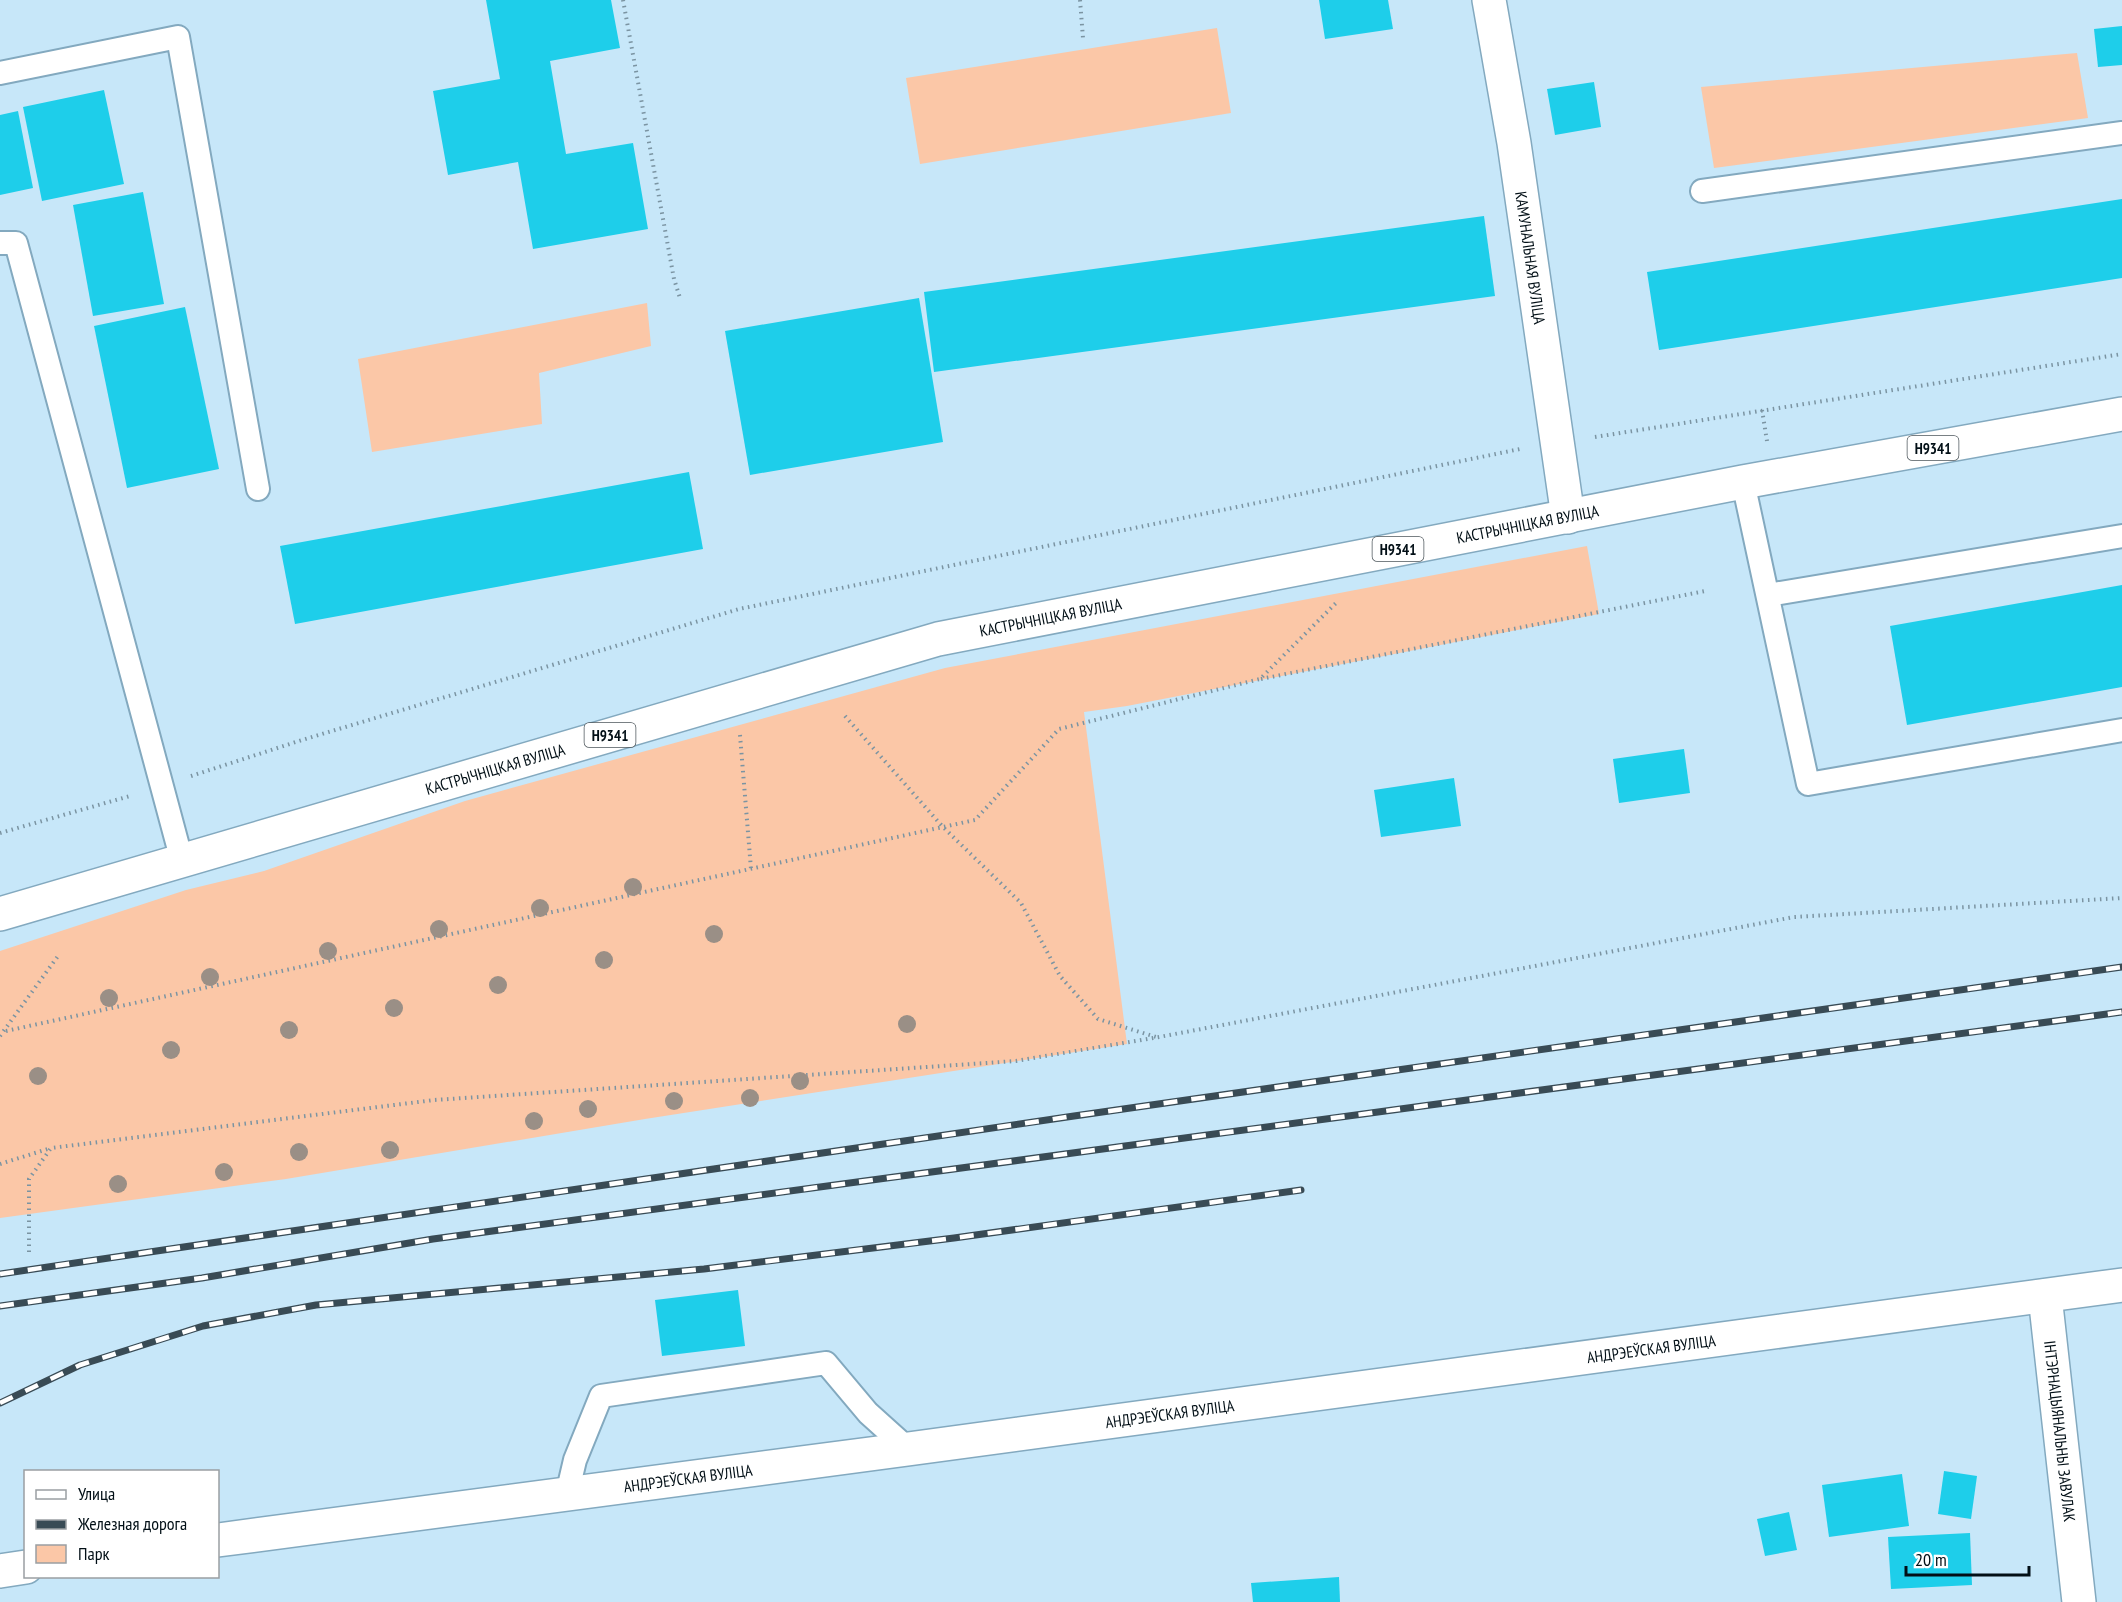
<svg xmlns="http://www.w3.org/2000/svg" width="2122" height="1602" viewBox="0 0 2122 1602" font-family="'PT Sans Narrow',sans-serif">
	<rect width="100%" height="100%" fill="#c7e7f9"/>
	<g fill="#fbc7a7">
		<path d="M 1217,28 L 1231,113 L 920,164 L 906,78 Z"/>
		<path d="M 2077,53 L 2088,118 L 1714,168 L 1701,87 Z"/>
		<path d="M 647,303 L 651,346 L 539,373 L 542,424 L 372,452 L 358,359 Z"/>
		<path d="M 1587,546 L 1599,614 L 1127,706 L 1084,712 L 1127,1044 L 645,1119 L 286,1179 L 0,1218 L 0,951 L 186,890 L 264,871 L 465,801 L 945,668 Z"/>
	</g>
	<g fill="#1eceea">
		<path d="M 486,0 L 611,0 L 620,48 L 550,61 L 566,154 L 633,143 L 648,229 L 533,249 L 518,162 L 448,175 L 433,91 L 500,79 Z"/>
		<path d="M 1319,0 L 1388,0 L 1393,29 L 1325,39 Z"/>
		<path d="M 2122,26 L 2122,65 L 2098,67 L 2094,29 Z"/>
		<path d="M 1594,82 L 1601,127 L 1555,135 L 1547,89 Z"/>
		<path d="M 104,90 L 124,184 L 42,201 L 23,107 Z"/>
		<path d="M 18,111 L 33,188 L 0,195 L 0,115 Z"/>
		<path d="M 143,192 L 164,304 L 93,316 L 73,205 Z"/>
		<path d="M 2122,199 L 2122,278 L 1659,350 L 1647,272 Z"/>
		<path d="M 1484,216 L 1495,296 L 934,372 L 924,292 Z"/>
		<path d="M 919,298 L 943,442 L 750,475 L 725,331 Z"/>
		<path d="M 185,307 L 219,469 L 127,488 L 94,326 Z"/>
		<path d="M 689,472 L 703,549 L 295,624 L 280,546 Z"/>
		<path d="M 2122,585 L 2122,687 L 1907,725 L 1890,626 Z"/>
		<path d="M 1684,749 L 1690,793 L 1619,803 L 1613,759 Z"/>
		<path d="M 1454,778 L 1461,826 L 1381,837 L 1374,790 Z"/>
		<path d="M 738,1290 L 745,1346 L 662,1356 L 655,1300 Z"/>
		<path d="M 1944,1471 L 1977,1476 L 1971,1519 L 1938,1514 Z"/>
		<path d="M 1902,1474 L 1909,1526 L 1829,1537 L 1822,1485 Z"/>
		<path d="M 1789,1512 L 1797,1550 L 1765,1556 L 1757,1519 Z"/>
		<path d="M 1970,1533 L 1972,1585 L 1891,1589 L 1888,1537 Z"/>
		<path d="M 1339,1577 L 1340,1602 L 1253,1602 L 1251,1583 Z"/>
	</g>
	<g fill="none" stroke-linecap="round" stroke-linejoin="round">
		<defs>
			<g id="lane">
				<path d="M 0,73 L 178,37 L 258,489"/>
				<path d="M 1702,191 L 2122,133"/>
				<path d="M 0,243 L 16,243 L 182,861"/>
				<path d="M 1743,482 L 1808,784 L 2122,730"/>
				<path d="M 1768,595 L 2122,536"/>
				<path d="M 567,1494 L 575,1460 L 601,1396 L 826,1363 L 868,1413 L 908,1449"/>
			</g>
			<g id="street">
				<path id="s1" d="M 1489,0 L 1514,143 L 1568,517"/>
				<path id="s2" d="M 2045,1296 L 2079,1602"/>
			</g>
			<g id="secondary">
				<path id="s3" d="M 218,1540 L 908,1449 L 2122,1285"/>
				<path d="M 0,1571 L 26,1567"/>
			</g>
			<g id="primary">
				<path id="s4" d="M 0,914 L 938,639 L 1743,482 L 2122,414"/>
			</g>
		</defs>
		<use href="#lane" stroke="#83a9bf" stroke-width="26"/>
		<use href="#street" stroke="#83a9bf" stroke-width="36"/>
		<use href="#secondary" stroke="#83a9bf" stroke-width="36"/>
		<use href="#primary" stroke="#83a9bf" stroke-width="36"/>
		<g stroke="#7b94a2" stroke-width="4" stroke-dasharray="1.5 4.5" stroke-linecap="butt">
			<path d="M 623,0 L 674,279 L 680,298"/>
			<path d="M 1080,0 L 1083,38"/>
			<path d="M 1762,410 L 1767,441"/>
			<path d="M 1595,437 L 2122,354"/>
			<path d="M 1261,679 L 1705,591"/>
			<path d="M 845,716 L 943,827 L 1021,903 L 1060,976 L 1098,1019 L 1156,1037"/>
			<path d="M 740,735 L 751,869"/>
			<path d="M 191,776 L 302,740 L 739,609 L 1520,449"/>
			<path d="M 0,833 L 130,796"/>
			<path d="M 6,1031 L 975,820 L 1059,729 L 1260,679 L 1338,601"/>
			<path d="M 0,1036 L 58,956"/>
			<path d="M 0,1164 L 51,1148"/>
			<path d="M 29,1252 L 29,1179 L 51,1148 L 434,1100 L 1016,1061 L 1159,1037 L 1794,917 L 2122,898"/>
		</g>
		<use href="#lane" stroke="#fff" stroke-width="22"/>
		<use href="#street" stroke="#fff" stroke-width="33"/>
		<use href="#secondary" stroke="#fff" stroke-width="33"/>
		<use href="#primary" stroke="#fff" stroke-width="33"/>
		<defs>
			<g id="rail">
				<path d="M 0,1274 L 1074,1116 L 2122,967"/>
				<path d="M 0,1306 L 202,1278 L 433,1239 L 2122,1012"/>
				<path d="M 0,1403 L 80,1365 L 203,1326 L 316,1305 L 704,1269 L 954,1238 L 1301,1190"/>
			</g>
		</defs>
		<use href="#rail" stroke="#394b55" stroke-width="7"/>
		<use href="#rail" stroke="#fff" stroke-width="4.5" stroke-dasharray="14" stroke-linecap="butt"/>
	</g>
	<g fill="#9a8f86">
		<circle cx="633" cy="887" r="9"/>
		<circle cx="540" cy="908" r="9"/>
		<circle cx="439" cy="929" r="9"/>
		<circle cx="714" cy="934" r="9"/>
		<circle cx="328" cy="951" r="9"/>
		<circle cx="604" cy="960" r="9"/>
		<circle cx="210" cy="977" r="9"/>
		<circle cx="498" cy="985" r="9"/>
		<circle cx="109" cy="998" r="9"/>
		<circle cx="394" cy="1008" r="9"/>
		<circle cx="907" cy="1024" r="9"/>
		<circle cx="289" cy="1030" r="9"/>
		<circle cx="171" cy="1050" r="9"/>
		<circle cx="38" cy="1076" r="9"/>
		<circle cx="800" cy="1081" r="9"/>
		<circle cx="750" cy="1098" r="9"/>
		<circle cx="674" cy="1101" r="9"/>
		<circle cx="588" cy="1109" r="9"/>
		<circle cx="534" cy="1121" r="9"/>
		<circle cx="390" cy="1150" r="9"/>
		<circle cx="299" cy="1152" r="9"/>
		<circle cx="224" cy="1172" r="9"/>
		<circle cx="118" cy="1184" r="9"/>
	</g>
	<g text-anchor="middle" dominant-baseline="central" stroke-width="4.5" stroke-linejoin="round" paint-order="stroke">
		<g fill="#fff" stroke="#4e575c" stroke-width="1.5">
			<rect x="1907.5" y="436" width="51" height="24" rx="4.5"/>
			<rect x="1372.5" y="537" width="51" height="24" rx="4.5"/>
			<rect x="584.5" y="723" width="51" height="24" rx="4.5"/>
		</g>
		<g font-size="15" font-weight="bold" fill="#020f16">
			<text x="1933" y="448">Н9341</text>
			<text x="1398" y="549">Н9341</text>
			<text x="610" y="735">Н9341</text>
		</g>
		<g font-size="16" fill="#020f16" stroke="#fff">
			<text stroke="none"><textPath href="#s1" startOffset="261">КАМУНАЛЬНАЯ ВУЛІЦА</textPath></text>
			<text stroke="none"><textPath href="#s4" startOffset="1578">КАСТРЫЧНІЦКАЯ ВУЛІЦА</textPath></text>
			<text stroke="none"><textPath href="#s4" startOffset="1092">КАСТРЫЧНІЦКАЯ ВУЛІЦА</textPath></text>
			<text stroke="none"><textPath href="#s4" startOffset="516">КАСТРЫЧНІЦКАЯ ВУЛІЦА</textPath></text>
			<text stroke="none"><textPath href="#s3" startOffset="1446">АНДРЭЕЎСКАЯ ВУЛІЦА</textPath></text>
			<text stroke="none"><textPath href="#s3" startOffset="960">АНДРЭЕЎСКАЯ ВУЛІЦА</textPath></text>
			<text stroke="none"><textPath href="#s2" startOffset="136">ІНТЭРНАЦЫЯНАЛЬНЫ ЗАВУЛАК</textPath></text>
			<text stroke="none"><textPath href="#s3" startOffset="474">АНДРЭЕЎСКАЯ ВУЛІЦА</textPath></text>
		</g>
	</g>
	<rect x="24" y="1470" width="195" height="108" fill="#ffffff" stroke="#9a9fa2" stroke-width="1.5"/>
	<rect x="36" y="1490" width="30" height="9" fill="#ffffff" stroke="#9a9fa2" stroke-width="1.5"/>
	<text x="78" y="1500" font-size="18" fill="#020f16">Улица</text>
	<rect x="36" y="1520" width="30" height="9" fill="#394b55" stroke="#9a9fa2" stroke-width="1.5"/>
	<text x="78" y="1530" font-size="18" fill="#020f16">Железная дорога</text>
	<rect x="36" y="1545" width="30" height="18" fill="#fbc7a7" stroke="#9a9fa2" stroke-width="1.5"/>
	<text x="78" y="1560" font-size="18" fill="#020f16">Парк</text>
	<path d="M1906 1566v9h123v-9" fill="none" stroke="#020f16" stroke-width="3"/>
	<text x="1915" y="1566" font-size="18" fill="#020f16" stroke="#ffffff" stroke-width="4.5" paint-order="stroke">20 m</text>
</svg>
